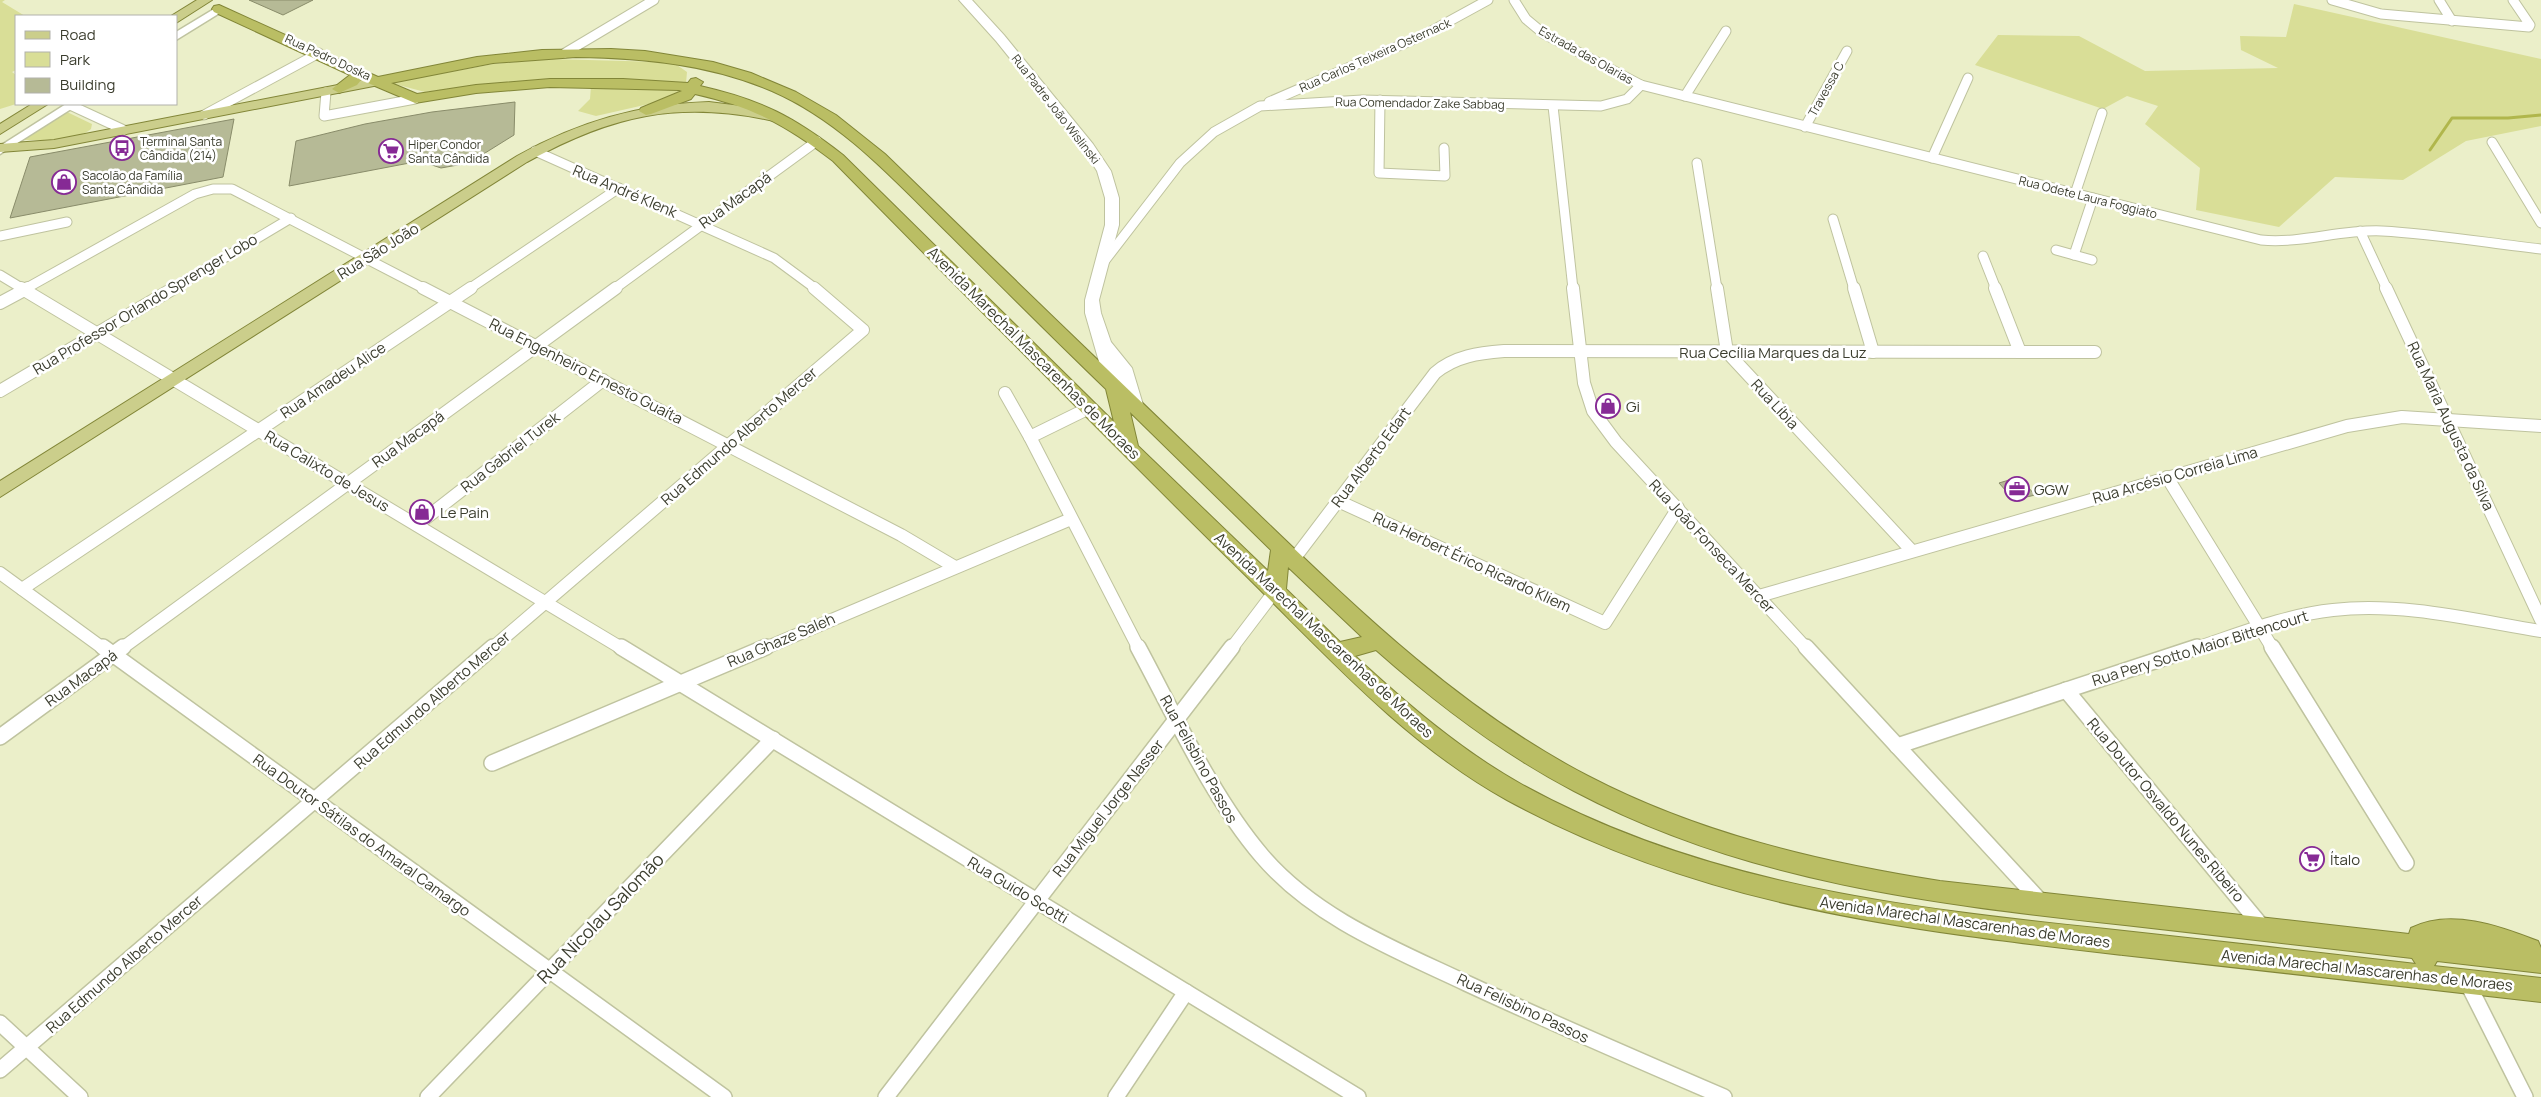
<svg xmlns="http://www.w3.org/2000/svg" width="2541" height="1097" viewBox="0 0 2541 1097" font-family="Manrope,sans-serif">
	<rect width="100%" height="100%" fill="#ebefc9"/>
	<g fill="#d9de97">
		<path d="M 0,0 L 5,0 L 2,2 L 25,16 L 16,16 L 16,70 L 12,72 L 16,75 L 16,104 L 0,109 Z"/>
		<path d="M 2294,4 L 2541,59 L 2541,126 L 2466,141 L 2403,180 L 2335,177 L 2279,227 L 2196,210 L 2200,168 L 2145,124 L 2158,106 L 2127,96 L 2103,109 L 1975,65 L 1998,35 L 2079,36 L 2145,71 L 2278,68 L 2241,50 L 2240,36 L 2286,37 Z"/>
		<path d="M 552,59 L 661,62 L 677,65 L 687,72 L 686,83 L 575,78 L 495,83 L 425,92 L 391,83 L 493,64 Z"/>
		<path d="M 591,86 L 669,90 L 682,91 L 662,101 L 596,116 L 578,111 L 590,99 Z"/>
		<path d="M 67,112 L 92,124 L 91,129 C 77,141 41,140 23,140 Z"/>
	</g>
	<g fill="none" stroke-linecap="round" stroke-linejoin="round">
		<path stroke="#b0b64c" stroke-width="3" d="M 2430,150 L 2452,118 L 2508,118 L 2541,115"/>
	</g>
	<g fill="#b6ba96" stroke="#898c6a">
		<path d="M 249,0 L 313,0 L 283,15 Z"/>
		<path d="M 515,102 L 514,135 L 469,163 L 441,168 L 420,161 L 289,186 L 296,141 L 365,124 L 432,112 Z"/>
		<path d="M 234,119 L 223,177 L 10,218 L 30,157 Z"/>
		<path d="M 2019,477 L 2035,495 L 2014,500 L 1999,483 Z"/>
	</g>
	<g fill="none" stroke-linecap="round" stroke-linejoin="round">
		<defs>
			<g id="minor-far2">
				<path d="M 1514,0 L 1526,19 L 1544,34 L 1641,85 L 2261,240 C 2302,244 2341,229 2382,231 C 2435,234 2488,243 2541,249"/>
				<path d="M 2332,0 L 2381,14 L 2529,27 L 2530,25 L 2513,0"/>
				<path d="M 2439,0 L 2452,21"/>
				<path d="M 565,53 L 654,0"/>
				<path d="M 326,92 L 324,116 L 415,99"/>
				<path d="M 1685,96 L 1726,31"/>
				<path d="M 1380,100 L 1379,173 L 1445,176 L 1444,148"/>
				<path d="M 1269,102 L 1424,35 L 1488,0"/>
				<path d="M 70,105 L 124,130"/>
				<path d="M 1553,106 L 1573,289"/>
				<path d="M 204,115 L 319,53"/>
				<path d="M 1805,127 L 1847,51"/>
				<path d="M 2492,142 L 2541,223"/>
				<path d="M 535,151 L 774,258 L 816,289"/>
				<path d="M 1932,158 L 1968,78"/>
				<path d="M 1697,163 L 1717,289"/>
				<path d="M 2075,194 L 2102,113"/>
				<path d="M 1833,219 L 1854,289"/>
				<path d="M 2360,231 L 2387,289"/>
				<path d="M 0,236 L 67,222"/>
				<path d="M 2056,250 L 2092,260"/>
				<path d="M 2074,255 L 2093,198"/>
				<path d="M 1983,256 L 1996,289"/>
				<path d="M 1103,263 L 1180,163 L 1214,132 L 1260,106 L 1362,100 L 1601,106 L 1627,99 L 1641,85"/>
				<path d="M 0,275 L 23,289"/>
				<path d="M 25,289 L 195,194 L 213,189 L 232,189 L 425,289"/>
				<path d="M 172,289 L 291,218"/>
				<path d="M 469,289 L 619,188"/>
				<path d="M 614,289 L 817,141"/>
			</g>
			<g id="minor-far1">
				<path d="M 21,288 L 623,649"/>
				<path d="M 423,288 L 901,535 L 955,567"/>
				<path d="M 1573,288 L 1584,383 L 1593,411 L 1616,442 L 1807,649"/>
				<path d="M 1717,288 L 1727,352 L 1912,551"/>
				<path d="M 1854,288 L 1873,352"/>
				<path d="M 1995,288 L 2020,352"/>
				<path d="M 2386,288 L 2541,620"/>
				<path d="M 0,303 L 28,288"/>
				<path d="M 0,391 L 174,288"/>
				<path d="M 1005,393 L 1030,437"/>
				<path d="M 1089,408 L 1030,437 L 1139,649"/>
				<path d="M 2167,477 L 2273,649"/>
				<path d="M 1338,501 L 1605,623 L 1678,508"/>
				<path d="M 417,525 L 603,380"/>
				<path d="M 1294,559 L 1435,373 C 1455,356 1479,353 1504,351 L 2095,352"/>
				<path d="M 0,573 L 104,649"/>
				<path d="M 22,589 L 471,288"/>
				<path d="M 1759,596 L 2347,426 L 2402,417 L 2541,426"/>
				<path d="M 121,649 L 616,288"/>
				<path d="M 491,649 L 863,330 L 814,288"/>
				<path d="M 763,649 L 1071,519"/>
				<path d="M 1231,649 L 1275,591"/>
				<path d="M 2193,649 C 2239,634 2285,615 2333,610 C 2402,602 2473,620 2541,631"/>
			</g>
			<g id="minor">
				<path d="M 103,647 L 724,1097"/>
				<path d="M 621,647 L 1358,1097"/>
				<path d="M 1138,647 C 1174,714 1213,799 1262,856 C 1315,918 1394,949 1466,983 C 1552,1023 1638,1060 1724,1097"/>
				<path d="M 1806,647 L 2042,903"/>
				<path d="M 2272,647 L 2406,863"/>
				<path d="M 2066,690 L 2264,929"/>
				<path d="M 0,737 L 123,647"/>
				<path d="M 1897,746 L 2197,647"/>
				<path d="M 492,763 L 766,647"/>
				<path d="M 2467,982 L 2525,1097"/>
				<path d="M 0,1023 L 80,1097"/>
				<path d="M 0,1070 L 493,647"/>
				<path d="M 428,1097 L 773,739"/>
				<path d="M 886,1097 L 1232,647"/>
				<path d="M 1116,1097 L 1186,992"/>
			</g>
			<g id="tertiary">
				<path d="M 219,6 L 224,9 L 223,11 L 176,40 L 176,32 Z"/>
				<path d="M 66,104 L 79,104 L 0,154 L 0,146 Z"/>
			</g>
			<path id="secondary" d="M 959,0 L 972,0 L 1004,35 L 1093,144 L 1111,171 L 1119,198 L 1119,225 L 1099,300 L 1101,313 L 1111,342 L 1132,368 L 1144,408 L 1142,412 L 1130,412 L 1122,386 L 1114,392 L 1108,390 L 1106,386 L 1085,313 L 1085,300 L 1105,225 L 1105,198 L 1097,171 L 1083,149 L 996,41 Z"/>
			<g id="primary">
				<path d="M 197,0 L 212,0 L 176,23 L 176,16 L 171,16 Z"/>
				<path d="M 379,77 L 386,81 L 384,84 L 54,148 L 0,152 L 0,144 L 54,140 Z"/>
				<path d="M 709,102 L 741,106 L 779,114 L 781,117 L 774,121 C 678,100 612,115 527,162 L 0,497 L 0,481 L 517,156 C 578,122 639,104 709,102 Z"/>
				<path d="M 32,104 L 48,104 L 0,134 L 0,124 Z"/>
			</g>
			<path id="trunk" d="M 219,5 L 378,77 L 477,57 L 542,50 L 611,49 L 645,51 L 713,62 L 751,73 L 796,92 L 836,115 L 885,154 C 1000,266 1115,377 1231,488 C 1342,594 1451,705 1588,776 C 1697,833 1819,862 1940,881 L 2409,934 L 2411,928 C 2450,908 2500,926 2538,941 L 2541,948 L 2541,973 L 2437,961 L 2434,966 L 2541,978 L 2541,1002 C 2402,986 2263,970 2123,955 C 1906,930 1703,907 1507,800 C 1402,742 1320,648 1235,565 C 1100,432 966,296 833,161 C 786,125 753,107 695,94 L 691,99 L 651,114 L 646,115 L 639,111 L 641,108 L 682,91 L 679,90 L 550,87 L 476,93 L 415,103 L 361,80 L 357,85 L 339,93 L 332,89 L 350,75 L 214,12 L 212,9 L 214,6 ZM 576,57 C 643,58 709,64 772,91 C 843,122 895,181 950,235 C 1001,286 1053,338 1106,389 L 1114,422 L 843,155 C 794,117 762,100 700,86 L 703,82 L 696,78 L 691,79 L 688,83 L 623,79 L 550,79 L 476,85 L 417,94 L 391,83 L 493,63 ZM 1130,412 L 1271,550 L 1268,571 L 1138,446 ZM 1288,567 L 1362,637 L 1340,642 L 1286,589 ZM 1376,650 C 1437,704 1501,753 1574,791 C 1748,883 1933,904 2125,925 C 2221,936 2317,947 2412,958 L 2416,964 C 2313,952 2209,940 2106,929 C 1904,908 1701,884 1521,784 C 1460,750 1406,703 1355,656 Z"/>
		</defs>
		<use href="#minor-far2" stroke="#bfc39f" stroke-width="11"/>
		<use href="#minor-far1" stroke="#bfc39f" stroke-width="14"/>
		<use href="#minor" stroke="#bfc39f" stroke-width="18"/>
		<use href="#tertiary" stroke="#bfc39f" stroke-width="3"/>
		<use href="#secondary" stroke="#bfc39f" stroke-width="2"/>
		<use href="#primary" stroke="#828638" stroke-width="2"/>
		<use href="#trunk" stroke="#828638" stroke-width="2"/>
		<use href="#minor-far2" stroke="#fff" stroke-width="9"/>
		<use href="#minor-far1" stroke="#fff" stroke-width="12"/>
		<use href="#minor" stroke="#fff" stroke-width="15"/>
		<use href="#tertiary" fill="#fff" fill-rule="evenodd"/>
		<use href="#secondary" fill="#fff" fill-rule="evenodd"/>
		<use href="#primary" fill="#cbce8b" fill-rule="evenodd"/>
		<use href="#trunk" fill="#babe64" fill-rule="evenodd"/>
	</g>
	<defs>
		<symbol id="bus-ring" viewBox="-11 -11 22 22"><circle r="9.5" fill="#fff" stroke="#862a95" stroke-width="1.5"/><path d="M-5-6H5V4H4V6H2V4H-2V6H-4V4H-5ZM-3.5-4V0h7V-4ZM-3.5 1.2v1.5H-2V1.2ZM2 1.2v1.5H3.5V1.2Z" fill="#862a95"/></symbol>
		<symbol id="supermarket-ring" viewBox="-11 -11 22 22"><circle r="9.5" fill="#fff" stroke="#862a95" stroke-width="1.5"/><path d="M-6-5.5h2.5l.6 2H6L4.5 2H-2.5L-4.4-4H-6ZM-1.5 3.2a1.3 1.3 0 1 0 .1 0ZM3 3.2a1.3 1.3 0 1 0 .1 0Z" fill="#862a95"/></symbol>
		<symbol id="shop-ring" viewBox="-11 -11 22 22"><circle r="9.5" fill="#fff" stroke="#862a95" stroke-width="1.5"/><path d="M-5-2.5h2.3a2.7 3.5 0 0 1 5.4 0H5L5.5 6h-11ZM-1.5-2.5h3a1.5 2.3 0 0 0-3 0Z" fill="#862a95"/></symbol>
		<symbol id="office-ring" viewBox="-11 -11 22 22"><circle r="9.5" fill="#fff" stroke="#862a95" stroke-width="1.5"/><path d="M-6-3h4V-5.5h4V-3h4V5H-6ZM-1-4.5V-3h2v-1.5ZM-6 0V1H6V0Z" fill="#862a95"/></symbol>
	</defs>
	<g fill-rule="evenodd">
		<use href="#bus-ring" x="108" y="134" width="28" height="28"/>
		<use href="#supermarket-ring" x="377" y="137" width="28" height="28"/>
		<use href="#shop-ring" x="50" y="168" width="28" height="28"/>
		<use href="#shop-ring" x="1594" y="392" width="28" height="28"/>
		<use href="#office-ring" x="2003" y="475" width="28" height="28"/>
		<use href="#shop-ring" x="408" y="498" width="28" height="28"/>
		<use href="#supermarket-ring" x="2298" y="845" width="28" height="28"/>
	</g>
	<g text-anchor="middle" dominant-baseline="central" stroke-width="5" stroke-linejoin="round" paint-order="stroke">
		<g font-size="12" fill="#3b3d2e" stroke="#fff">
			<text transform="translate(1375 55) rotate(-24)">Rua Carlos Teixeira Osternack</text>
			<text transform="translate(1586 55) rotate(29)">Estrada das Olarias</text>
			<text transform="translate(328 57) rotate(25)">Rua Pedro Doska</text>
			<text transform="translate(1826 89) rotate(-61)">Travessa C</text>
			<text transform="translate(1420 103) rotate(1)">Rua Comendador Zake Sabbag</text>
			<text transform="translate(1056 109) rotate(52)">Rua Padre João Wislinski</text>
			<text transform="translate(2088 197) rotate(14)">Rua Odete Laura Foggiato</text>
		</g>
		<g font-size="12" fill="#3b3d2e" stroke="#fff" text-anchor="start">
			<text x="140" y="141">Terminal Santa<tspan x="140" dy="14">Cândida (214)</tspan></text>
			<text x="408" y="144">Hiper Condor<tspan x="408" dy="14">Santa Cândida</tspan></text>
			<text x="82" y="175">Sacolão da Família<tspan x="82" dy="14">Santa Cândida</tspan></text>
		</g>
		<g font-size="15" fill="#3b3d2e" stroke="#fff">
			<text transform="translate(625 191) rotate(23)">Rua André Klenk</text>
			<text transform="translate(735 200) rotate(-36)">Rua Macapá</text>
			<text transform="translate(378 251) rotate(-32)">Rua São João</text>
			<text transform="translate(145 304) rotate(-31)">Rua Professor Orlando Sprenger Lobo</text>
			<text x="1773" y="352">Rua Cecília Marques da Luz</text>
			<text transform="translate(1034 353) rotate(45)">Avenida Marechal Mascarenhas de Moraes</text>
			<text transform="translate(586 371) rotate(27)">Rua Engenheiro Ernesto Guaíta</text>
			<text transform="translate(333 380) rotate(-34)">Rua Amadeu Alice</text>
			<text transform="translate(1775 404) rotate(47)">Rua Líbia</text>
			<text transform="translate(2451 426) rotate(65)">Rua Maria Augusta da Silva</text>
			<text transform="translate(739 436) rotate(-41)">Rua Edmundo Alberto Mercer</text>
			<text transform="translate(408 439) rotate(-36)">Rua Macapá</text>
			<text transform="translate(510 452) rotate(-38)">Rua Gabriel Turek</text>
			<text transform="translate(1371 457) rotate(-53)">Rua Alberto Edart</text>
			<text transform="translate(327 471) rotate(31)">Rua Calixto de Jesus</text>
			<text transform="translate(2175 475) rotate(-16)">Rua Arcésio Correia Lima</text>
			<text transform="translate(1712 546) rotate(47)">Rua João Fonseca Mercer</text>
			<text transform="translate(1472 562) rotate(25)">Rua Herbert Érico Ricardo Kliem</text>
			<text transform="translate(1324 635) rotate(43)">Avenida Marechal Mascarenhas de Moraes</text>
			<text transform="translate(781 640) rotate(-23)">Rua Ghaze Saleh</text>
			<text transform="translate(2200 648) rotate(-17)">Rua Pery Sotto Maior Bittencourt</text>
			<text transform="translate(81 678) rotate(-36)">Rua Macapá</text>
			<text transform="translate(432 700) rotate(-41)">Rua Edmundo Alberto Mercer</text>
			<text transform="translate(1199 759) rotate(61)">Rua Felisbino Passos</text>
			<text transform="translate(1108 808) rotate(-52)">Rua Miguel Jorge Nasser</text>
			<text transform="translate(2166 810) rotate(50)">Rua Doutor Osvaldo Nunes Ribeiro</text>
			<text transform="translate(362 835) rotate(36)">Rua Doutor Sátilas do Amaral Camargo</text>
			<text transform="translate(1018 890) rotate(31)">Rua Guido Scotti</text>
			<text transform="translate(1965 922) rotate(8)">Avenida Marechal Mascarenhas de Moraes</text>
			<text transform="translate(124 964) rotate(-41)">Rua Edmundo Alberto Mercer</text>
			<text transform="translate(2367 970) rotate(6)">Avenida Marechal Mascarenhas de Moraes</text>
			<text transform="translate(1523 1008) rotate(25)">Rua Felisbino Passos</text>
		</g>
		<g font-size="15" fill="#3b3d2e" stroke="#fff" text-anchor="start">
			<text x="1626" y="406">Gi</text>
			<text x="2034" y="489">GGW</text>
			<text x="440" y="512">Le Pain</text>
			<text x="2330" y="859">Ítalo</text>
		</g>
		<g font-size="18" fill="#3b3d2e" stroke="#fff">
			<text transform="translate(600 918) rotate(-46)">Rua Nicolau Salomão</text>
		</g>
	</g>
	<rect x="15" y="15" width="162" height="90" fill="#ffffff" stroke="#b1b1ab"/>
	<rect x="25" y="31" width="25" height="8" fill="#cbce8b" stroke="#b1b1ab"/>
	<text x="60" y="40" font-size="15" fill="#3b3d2e">Road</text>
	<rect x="25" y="52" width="25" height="15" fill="#d9de97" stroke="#b1b1ab"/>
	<text x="60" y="65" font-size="15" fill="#3b3d2e">Park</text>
	<rect x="25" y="78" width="25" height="15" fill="#b6ba96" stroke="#b1b1ab"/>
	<text x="60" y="90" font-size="15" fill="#3b3d2e">Building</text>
</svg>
